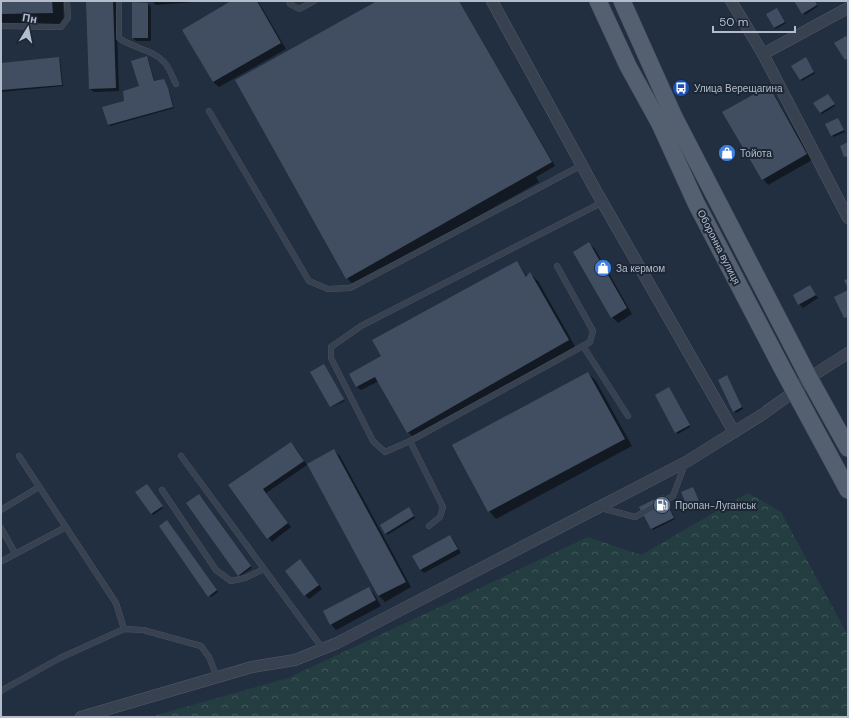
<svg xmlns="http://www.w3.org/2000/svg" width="849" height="718" viewBox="0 0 849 718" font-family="'DM Sans',sans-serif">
	<defs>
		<pattern id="forest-crowns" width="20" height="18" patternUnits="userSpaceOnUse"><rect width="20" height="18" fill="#243d41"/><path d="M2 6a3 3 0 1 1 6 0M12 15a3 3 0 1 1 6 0" fill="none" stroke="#41575b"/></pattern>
	</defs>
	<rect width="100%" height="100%" fill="#222f40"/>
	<path fill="url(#forest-crowns)" d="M 748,493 L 781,512 L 848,636 L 848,717 L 150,717 L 288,678 L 588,537 L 641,555 Z"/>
	<g fill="#0007">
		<path d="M 1,1 L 63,1 L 64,24 L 1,26 Z"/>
		<path d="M 87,1 L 116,1 L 119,91 L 94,92 L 90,89 Z"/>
		<path d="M 152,1 L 195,1 L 195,2 L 156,5 Z"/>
		<path d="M 233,1 L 258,1 L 286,49 L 219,87 L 213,82 Z"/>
		<path d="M 379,1 L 459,1 L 555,166 L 536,177 L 539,182 L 354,286 L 347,278 Z"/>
		<path d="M 797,1 L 814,1 L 818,6 L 805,15 Z"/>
		<path d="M 148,4 L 151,7 L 151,41 L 136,41 L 133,38 Z"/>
		<path d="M 778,10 L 786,23 L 776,29 L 774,28 Z"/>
		<path d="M 59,58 L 60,60 L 63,86 L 1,92 L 1,64 Z"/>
		<path d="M 148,59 L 155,82 L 165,81 L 169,91 L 174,108 L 110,126 L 108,125 L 125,102 L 140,86 Z"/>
		<path d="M 807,60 L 815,73 L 802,81 L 800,79 Z"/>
		<path d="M 768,88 L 772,91 L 812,160 L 768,185 L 763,179 Z"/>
		<path d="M 829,97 L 835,106 L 822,114 L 815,103 Z"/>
		<path d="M 838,119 L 845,132 L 834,137 L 826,125 Z"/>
		<path d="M 589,244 L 595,249 L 632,314 L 618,323 L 612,317 Z"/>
		<path d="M 517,262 L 520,266 L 527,277 L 530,274 L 538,281 L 576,348 L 416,440 L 408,432 L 379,381 L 361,390 L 357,387 Z"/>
		<path d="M 810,286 L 818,298 L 803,308 L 799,304 Z"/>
		<path d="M 588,373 L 596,381 L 632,446 L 496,519 L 489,511 Z"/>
		<path d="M 727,376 L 743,409 L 736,413 L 734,411 Z"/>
		<path d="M 670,390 L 690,427 L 678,434 L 676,432 Z"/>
		<path d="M 344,400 L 345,401 L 332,407 Z"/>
		<path d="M 295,447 L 307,465 L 266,493 L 291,527 L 272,542 L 230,485 Z"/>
		<path d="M 334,451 L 340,456 L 411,587 L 385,602 L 379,596 L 308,465 Z"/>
		<path d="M 148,487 L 163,508 L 153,515 L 137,493 Z"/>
		<path d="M 693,489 L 700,503 L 690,507 L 688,506 Z"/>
		<path d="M 201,496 L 252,568 L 240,576 L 239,575 Z"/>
		<path d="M 666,500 L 675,519 L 653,530 L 652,529 Z"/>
		<path d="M 410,510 L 415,518 L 387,535 L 386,533 Z"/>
		<path d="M 169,523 L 218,592 L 211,597 L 209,596 Z"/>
		<path d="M 450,536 L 453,539 L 461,553 L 424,573 L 421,570 L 413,557 Z"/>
		<path d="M 303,564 L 322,589 L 309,599 L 305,595 Z"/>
		<path d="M 369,588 L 374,594 L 381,606 L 336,630 L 331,624 Z"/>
	</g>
	<g fill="#414e62">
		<path d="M 1,1 L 52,1 L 53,13 L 1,14 Z"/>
		<path d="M 86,1 L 113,1 L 116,88 L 89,89 Z"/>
		<path d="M 231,1 L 257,1 L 281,43 L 213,82 L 182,30 Z"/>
		<path d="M 377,1 L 459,1 L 552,162 L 346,279 L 235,80 Z"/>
		<path d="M 794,1 L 815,1 L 817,5 L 802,14 Z"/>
		<path d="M 132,2 L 148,3 L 148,38 L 132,38 Z"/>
		<path d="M 777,8 L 785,22 L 774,28 L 766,14 Z"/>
		<path d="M 846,36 L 848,39 L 848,58 L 845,60 L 834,43 Z"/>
		<path d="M 147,56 L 154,81 L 164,79 L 168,88 L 173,107 L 108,125 L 102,107 L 124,101 L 123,91 L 139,86 L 131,61 Z"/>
		<path d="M 59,57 L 62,85 L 1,90 L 1,63 Z"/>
		<path d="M 806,57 L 814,72 L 800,80 L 791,66 Z"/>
		<path d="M 769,86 L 807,154 L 762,180 L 722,112 Z"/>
		<path d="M 828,94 L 835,104 L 820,113 L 813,103 Z"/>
		<path d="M 838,118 L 844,130 L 831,136 L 825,124 Z"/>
		<path d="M 848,142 L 848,156 L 844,157 L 840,146 Z"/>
		<path d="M 589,242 L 627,308 L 611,318 L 573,252 Z"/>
		<path d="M 517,261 L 526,277 L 530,272 L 569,340 L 407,433 L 375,377 L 356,387 L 349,374 L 381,356 L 372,340 Z"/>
		<path d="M 848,279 L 848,288 L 844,280 Z"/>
		<path d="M 810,285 L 816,295 L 798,305 L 793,295 Z"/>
		<path d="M 848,290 L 848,317 L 844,318 L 834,297 Z"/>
		<path d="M 324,364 L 344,399 L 330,407 L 310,372 Z"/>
		<path d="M 588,372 L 625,439 L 488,512 L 452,445 Z"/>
		<path d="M 727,375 L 742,407 L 733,412 L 718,380 Z"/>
		<path d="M 669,387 L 690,425 L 675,433 L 655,395 Z"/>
		<path d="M 291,442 L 304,461 L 263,489 L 288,523 L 267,539 L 228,485 Z"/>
		<path d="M 334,449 L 406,582 L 378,596 L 307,464 Z"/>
		<path d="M 147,484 L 163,506 L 151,514 L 135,492 Z"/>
		<path d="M 693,487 L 699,501 L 687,506 L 681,492 Z"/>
		<path d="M 199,494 L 251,566 L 238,576 L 186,503 Z"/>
		<path d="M 663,495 L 674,518 L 651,529 L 639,507 Z"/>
		<path d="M 409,507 L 414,516 L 385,534 L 380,525 Z"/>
		<path d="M 167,520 L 217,590 L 208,597 L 159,526 Z"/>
		<path d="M 450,535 L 458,549 L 420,570 L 412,556 Z"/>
		<path d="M 300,559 L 319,585 L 304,596 L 285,571 Z"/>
		<path d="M 369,587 L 376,600 L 330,625 L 323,611 Z"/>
	</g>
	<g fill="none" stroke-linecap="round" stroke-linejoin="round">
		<defs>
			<g id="lane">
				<path d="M 119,1 L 119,38 C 132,48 152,49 164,62 C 169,67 173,78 176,84"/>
				<path d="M 289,1 L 290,4 L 299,9 L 314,1"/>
				<path d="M 1,26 L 61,27 L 68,18 L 67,1"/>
				<path d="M 209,111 L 309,281 L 328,289 L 350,288 L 582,165"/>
				<path d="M 557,266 L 593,331 L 590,342 L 410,441 L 385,452 L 373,441 L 331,358 L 331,347 L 361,326 L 603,202"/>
				<path d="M 583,346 L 628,416"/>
				<path d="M 410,441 L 443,507 L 440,517 L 429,526"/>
				<path d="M 19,456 L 116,603 L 124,629"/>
				<path d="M 181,456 L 323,649"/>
				<path d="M 162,490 L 216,570 L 231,581 L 245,578 L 264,569"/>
				<path d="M 601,508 L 635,517 L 673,496 L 685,464"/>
				<path d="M 1,510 L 39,487"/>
				<path d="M 1,528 L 15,553"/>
				<path d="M 2,561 L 66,527"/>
				<path d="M 1,691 L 60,658 L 124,629 L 143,630 L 201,646 L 209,657 L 217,677"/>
			</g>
			<g id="street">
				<path d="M 492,1 L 596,191 L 734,432"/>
				<path d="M 731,1 L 763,54 L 848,218"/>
				<path d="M 763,54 L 848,8"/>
				<path d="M 81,717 L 252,667 L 295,660 L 337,643 L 686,462 L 763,414 L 795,391 L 809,378 L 848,353"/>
			</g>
			<g id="primary">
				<path d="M 598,1 L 628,66 L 660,124 L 696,203 L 781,366 L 848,490"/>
				<path d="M 622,1 L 674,117 L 809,378 L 848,448"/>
			</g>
		</defs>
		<use href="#lane" stroke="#525c6a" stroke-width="6"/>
		<use href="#street" stroke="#525c6a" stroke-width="12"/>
		<use href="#primary" stroke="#404a58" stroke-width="18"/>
		<use href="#lane" stroke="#37414f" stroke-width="5.5"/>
		<use href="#street" stroke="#37414f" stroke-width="11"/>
		<use href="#primary" stroke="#546070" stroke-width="17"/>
	</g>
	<defs>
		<symbol id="bus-disc" viewBox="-11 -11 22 22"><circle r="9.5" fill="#1a4fb4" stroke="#1c2634"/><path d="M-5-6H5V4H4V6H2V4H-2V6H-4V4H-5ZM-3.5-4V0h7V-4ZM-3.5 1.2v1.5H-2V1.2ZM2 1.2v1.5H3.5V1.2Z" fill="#fff"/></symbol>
		<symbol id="shop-disc" viewBox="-11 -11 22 22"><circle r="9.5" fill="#3f7fe0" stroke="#1c2634"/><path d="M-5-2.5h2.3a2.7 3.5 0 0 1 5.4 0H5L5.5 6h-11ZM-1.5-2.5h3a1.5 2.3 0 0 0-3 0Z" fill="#fff"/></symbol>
		<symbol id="fuel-disc" viewBox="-11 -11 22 22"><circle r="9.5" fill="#5c6f8a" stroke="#1c2634"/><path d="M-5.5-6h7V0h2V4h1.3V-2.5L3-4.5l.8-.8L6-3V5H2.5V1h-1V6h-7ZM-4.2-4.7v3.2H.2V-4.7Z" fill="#fff"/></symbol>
	</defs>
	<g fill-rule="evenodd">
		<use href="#bus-disc" x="671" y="78" width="20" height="20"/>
		<use href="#shop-disc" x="717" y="143" width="20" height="20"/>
		<use href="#shop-disc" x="593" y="258" width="20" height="20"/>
		<use href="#fuel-disc" x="652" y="495" width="20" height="20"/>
	</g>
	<g text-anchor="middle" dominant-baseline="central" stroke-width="4" stroke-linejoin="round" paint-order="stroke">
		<g font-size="10" fill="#b3bcca" stroke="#1c2634" text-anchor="start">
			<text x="694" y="88">Улица Верещагина</text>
			<text x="740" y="153">Тойота</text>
			<text x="616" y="268">За кермом</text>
			<text x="675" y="505">Пропан-Луганськ</text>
		</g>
		<g font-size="10" fill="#b3bcca" stroke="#1c2634">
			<text transform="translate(719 247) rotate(63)">Оборонна вулиця</text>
		</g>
	</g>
	<rect width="849" height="718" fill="none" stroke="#b3bcca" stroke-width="4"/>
	<g transform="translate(28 28) rotate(10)" stroke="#1c2634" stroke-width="3" paint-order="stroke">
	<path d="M0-3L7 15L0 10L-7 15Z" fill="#b3bcca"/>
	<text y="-6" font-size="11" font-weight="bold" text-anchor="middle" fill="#b3bcca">Пн</text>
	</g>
	<path d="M713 26v6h82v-6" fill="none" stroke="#b3bcca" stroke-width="2"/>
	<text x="719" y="26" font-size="12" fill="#b3bcca" stroke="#1c2634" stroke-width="3" paint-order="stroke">50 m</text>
</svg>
